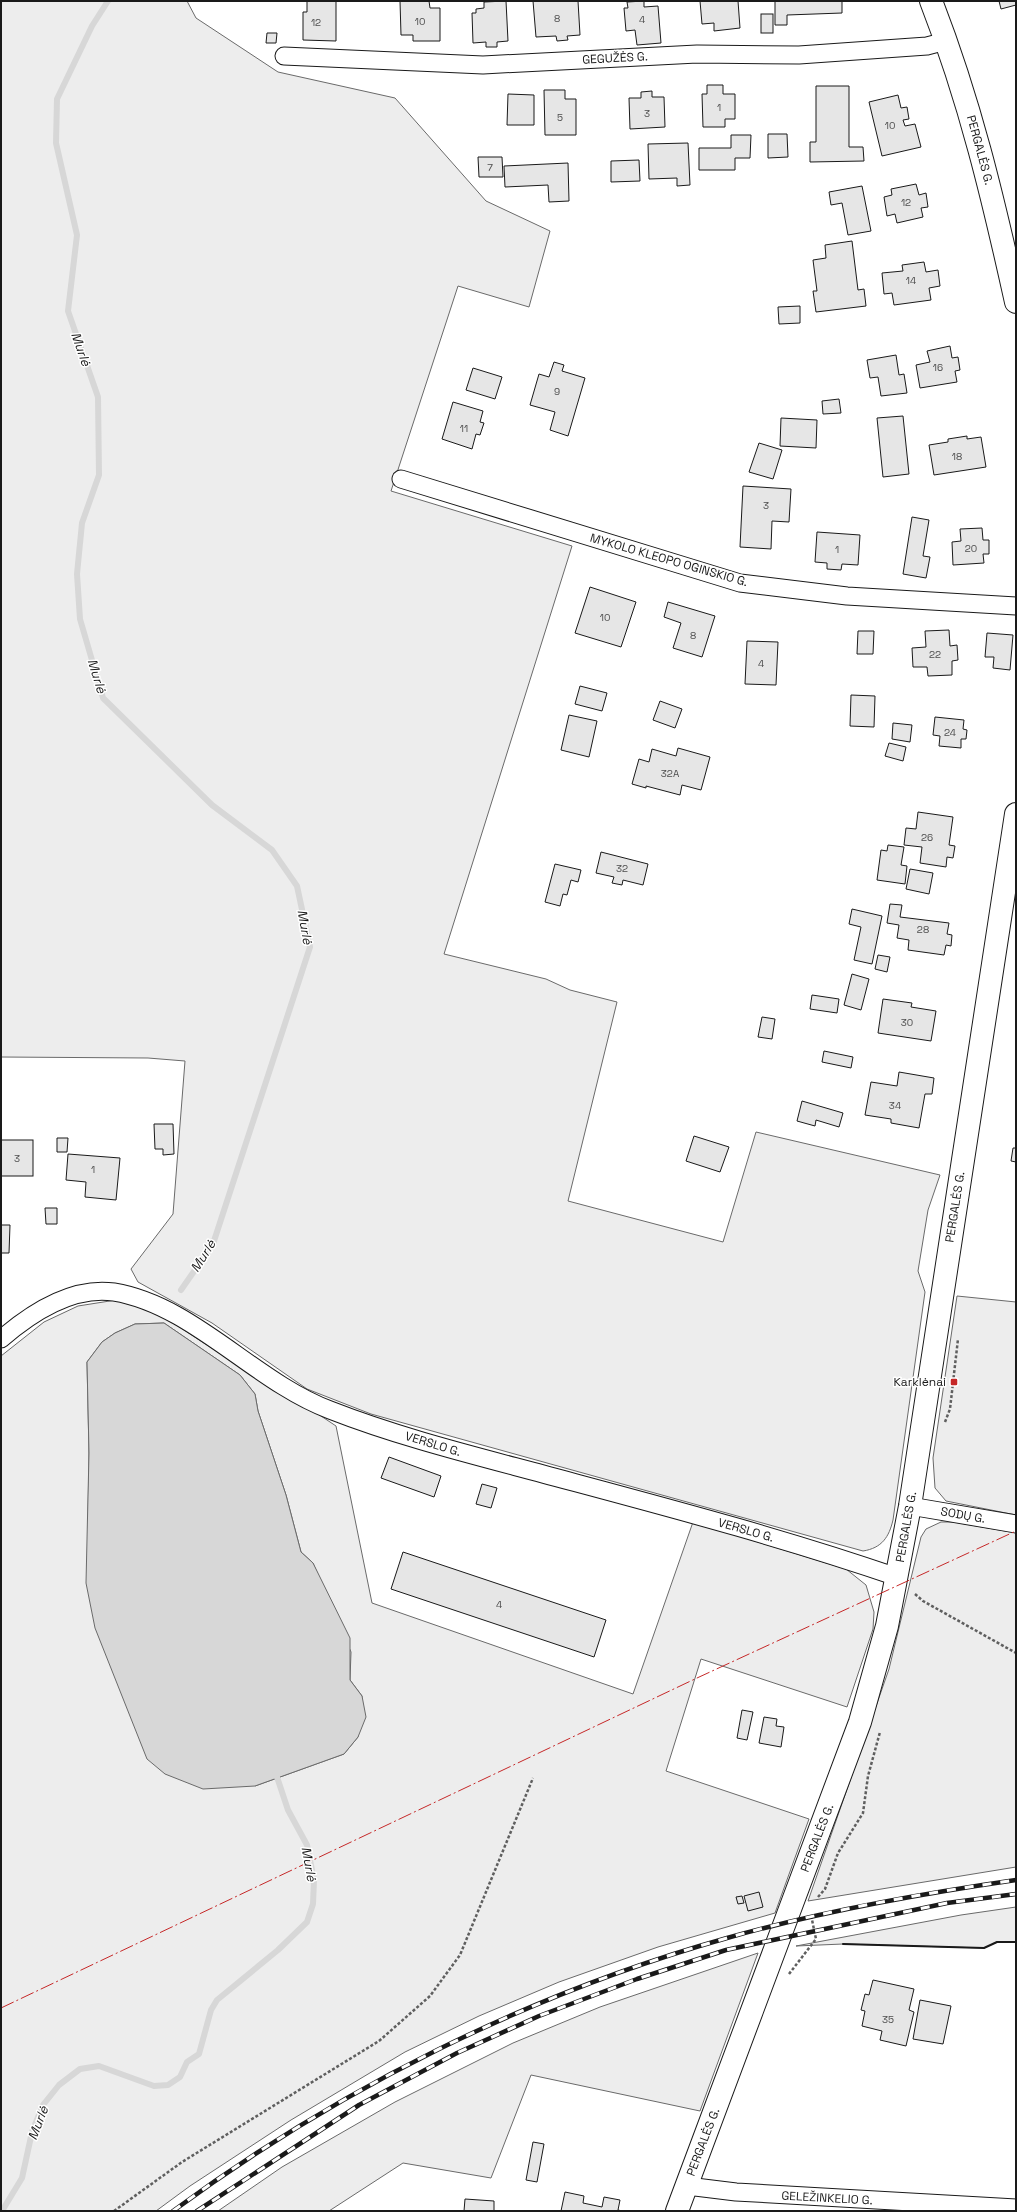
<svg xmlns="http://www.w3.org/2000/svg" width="1017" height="2212" viewBox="0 0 1017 2212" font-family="'Space Grotesk',sans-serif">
	<rect width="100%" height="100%" fill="#fff"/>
	<g fill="#ededed" stroke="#6a6a6a" fill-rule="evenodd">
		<path d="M 1,1 L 187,1 L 196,18 L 278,72 L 395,98 L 486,201 L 550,231 L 529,307 L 458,286 L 391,491 L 572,546 L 444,954 L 546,979 L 570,990 L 617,1002 L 568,1201 L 723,1242 L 756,1132 L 940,1175 L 928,1210 L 918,1271 L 925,1292 L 893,1520 C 889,1537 882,1548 863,1551 L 371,1414 L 307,1389 L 212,1323 L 138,1282 L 131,1269 L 173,1214 L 185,1061 L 148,1058 L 1,1057 Z"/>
		<path d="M 957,1296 L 1016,1302 L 1016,1515 L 946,1501 L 935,1488 L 933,1458 Z"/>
		<path d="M 116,1300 L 155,1311 L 291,1400 L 315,1412 L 336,1426 L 372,1603 L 633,1694 L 693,1522 L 846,1569 L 866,1585 L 874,1612 L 873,1629 L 847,1707 L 701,1659 L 666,1771 L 809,1819 L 775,1913 L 658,1947 L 559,1982 L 479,2016 L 405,2052 L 291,2120 L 190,2186 L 156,2211 L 1,2211 L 1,1356 L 44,1322 L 78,1306 ZM 164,1323 L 240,1375 L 255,1394 L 258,1411 L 286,1495 L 301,1552 L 313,1563 L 351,1652 L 350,1680 L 362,1696 L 358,1737 L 344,1754 L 255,1786 L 88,1518 L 89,1453 L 87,1362 L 102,1342 L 115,1333 L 135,1324 Z"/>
		<path d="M 941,1522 L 954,1522 L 1016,1533 L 1016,1867 L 808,1901 L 889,1669 L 921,1537 L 926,1529 Z"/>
		<path d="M 1016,1907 L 1016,1942 L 997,1942 L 984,1948 L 843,1944 L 796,1946 L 961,1915 Z"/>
		<path d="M 758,1953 L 700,2111 L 531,2075 L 491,2178 L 403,2163 L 329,2211 L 218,2211 L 282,2167 L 395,2102 L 513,2043 L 600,2007 Z"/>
	</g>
	<path fill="#d7d7d7" stroke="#6a6a6a" d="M 164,1323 L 240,1375 L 255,1394 L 258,1411 L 286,1495 L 301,1552 L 313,1563 L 350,1638 L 350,1680 L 362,1696 L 366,1717 L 358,1737 L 344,1754 L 255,1786 L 203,1789 L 165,1774 L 147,1759 L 95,1628 L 86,1583 L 89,1453 L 87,1362 L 102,1342 L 115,1333 L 135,1324 Z"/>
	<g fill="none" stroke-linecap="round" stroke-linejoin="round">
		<g stroke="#d7d7d7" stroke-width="6">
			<path d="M 108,1 L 92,26 L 57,99 L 56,143 L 77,235 L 68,311 L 98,397 L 99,475 L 82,523 L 77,574 L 80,619 L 103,698 L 212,805 L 272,850 L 297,886 L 310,947 L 213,1244 L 181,1290"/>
			<path d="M 2,2211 L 22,2178 L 32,2132 L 43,2105 L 59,2085 L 80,2069 L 99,2066 L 154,2086 L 168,2085 L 180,2077 L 187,2062 L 199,2054 L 211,2010 L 217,2000 L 278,1950 L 307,1922 L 313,1904 L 314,1880 L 307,1845 L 288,1810 L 275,1771"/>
		</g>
	</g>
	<g fill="#e6e6e6" stroke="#1a1a1a">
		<path d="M 307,1 L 336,1 L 336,41 L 303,40 L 303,12 L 307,12 Z"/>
		<path d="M 400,1 L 429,1 L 430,8 L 440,8 L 440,41 L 413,41 L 413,35 L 401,35 Z"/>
		<path d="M 506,1 L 508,41 L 497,42 L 497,47 L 486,47 L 486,42 L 473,43 L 472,13 L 476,13 L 476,9 L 484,8 L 484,2 Z"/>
		<path d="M 533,1 L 578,1 L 580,35 L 567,36 L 568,40 L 557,41 L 556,36 L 536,37 Z"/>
		<path d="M 644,1 L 644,7 L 658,6 L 661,43 L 637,45 L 635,30 L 626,31 L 624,8 L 628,8 L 627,2 Z"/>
		<path d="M 700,1 L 738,1 L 740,28 L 714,31 L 714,23 L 702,24 Z"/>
		<path d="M 775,1 L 842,1 L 842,13 L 787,15 L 787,25 L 775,25 Z"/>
		<path d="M 999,1 L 1016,1 L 1016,5 L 1001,9 Z"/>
		<rect x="761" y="14" width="12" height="19"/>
		<path d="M 267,33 L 277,33 L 276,43 L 266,43 Z"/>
		<path d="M 707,85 L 723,85 L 723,94 L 735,94 L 735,119 L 725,119 L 725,127 L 703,127 L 702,94 L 707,94 Z"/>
		<path d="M 816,86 L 849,86 L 849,147 L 863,147 L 864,161 L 810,162 L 810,142 L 816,142 Z"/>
		<path d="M 544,90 L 565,90 L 565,99 L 576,99 L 576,135 L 545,135 Z"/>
		<path d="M 652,91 L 652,97 L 664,97 L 665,127 L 630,129 L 629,98 L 641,98 L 641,92 Z"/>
		<path d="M 508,94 L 534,95 L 534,125 L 507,125 Z"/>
		<path d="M 898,95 L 901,108 L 907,107 L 909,119 L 903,120 L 905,126 L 915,124 L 921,147 L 882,156 L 869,102 Z"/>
		<path d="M 768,134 L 787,134 L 788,157 L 768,158 Z"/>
		<path d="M 731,135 L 751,135 L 750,158 L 735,158 L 735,170 L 699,170 L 699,148 L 731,148 Z"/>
		<path d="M 688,143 L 690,185 L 677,186 L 677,178 L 649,179 L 648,144 Z"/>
		<path d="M 478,157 L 502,157 L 503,177 L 479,177 Z"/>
		<path d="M 639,160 L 640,181 L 611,182 L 611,161 Z"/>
		<path d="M 568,163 L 569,201 L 549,202 L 548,185 L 505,187 L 504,166 Z"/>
		<path d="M 916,184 L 919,195 L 926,193 L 928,207 L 921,208 L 923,217 L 897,223 L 895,214 L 887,216 L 884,197 L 892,195 L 891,189 Z"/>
		<path d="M 862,186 L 871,231 L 848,235 L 842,203 L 831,205 L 829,192 Z"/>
		<path d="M 852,241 L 858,290 L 864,289 L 866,306 L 816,312 L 813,291 L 817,291 L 813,260 L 826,258 L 825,245 Z"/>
		<path d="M 924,262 L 926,272 L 938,270 L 940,286 L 929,288 L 931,300 L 894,305 L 892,293 L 884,294 L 882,273 L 903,271 L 902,265 Z"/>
		<path d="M 800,306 L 800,323 L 779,324 L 778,307 Z"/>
		<path d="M 950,346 L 952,358 L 958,357 L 960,370 L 955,371 L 957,382 L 920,388 L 916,365 L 930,362 L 927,351 Z"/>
		<path d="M 896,355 L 899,375 L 904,374 L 907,393 L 881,396 L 878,377 L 870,378 L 867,360 Z"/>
		<path d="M 554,362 L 564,365 L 562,371 L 585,378 L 568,436 L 550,430 L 555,412 L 530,405 L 539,374 L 549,377 Z"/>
		<path d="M 473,368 L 502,377 L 495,399 L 466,390 Z"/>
		<path d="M 839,399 L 841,413 L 823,414 L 822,401 Z"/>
		<path d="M 453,402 L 483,411 L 480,422 L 484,423 L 480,435 L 476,434 L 472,449 L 442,439 Z"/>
		<path d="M 903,416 L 909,474 L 883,477 L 877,418 Z"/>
		<path d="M 781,418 L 817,420 L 816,448 L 780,446 Z"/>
		<path d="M 967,436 L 967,439 L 981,437 L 986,467 L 934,475 L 929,445 L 948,442 L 948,439 Z"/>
		<path d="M 759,443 L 782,450 L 773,479 L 749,472 Z"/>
		<path d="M 743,486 L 791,489 L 789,522 L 772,521 L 771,549 L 740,547 Z"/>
		<path d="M 912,517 L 929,520 L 923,556 L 930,557 L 926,578 L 903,574 Z"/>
		<path d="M 982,528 L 983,540 L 989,540 L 989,554 L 983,554 L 984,563 L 953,565 L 952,542 L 961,541 L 960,529 Z"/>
		<path d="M 817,532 L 860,535 L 858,565 L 842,564 L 841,570 L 827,569 L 827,563 L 815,562 Z"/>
		<path d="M 590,587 L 636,602 L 621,647 L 575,633 Z"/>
		<path d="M 668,602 L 715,616 L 702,657 L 673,648 L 681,623 L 664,617 Z"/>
		<path d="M 949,630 L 950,646 L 957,645 L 958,660 L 952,661 L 952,675 L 928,676 L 927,667 L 913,667 L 912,648 L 926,647 L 925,631 Z"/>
		<path d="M 858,631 L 874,631 L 873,654 L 857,654 Z"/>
		<path d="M 987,633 L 1013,635 L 1010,670 L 993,668 L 994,657 L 985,657 Z"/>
		<path d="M 747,641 L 778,642 L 776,685 L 745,684 Z"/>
		<path d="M 580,686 L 607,693 L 602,711 L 575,704 Z"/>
		<path d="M 851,695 L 875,696 L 874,727 L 850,726 Z"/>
		<path d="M 660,701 L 682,709 L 675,728 L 653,720 Z"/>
		<path d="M 569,715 L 597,721 L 589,757 L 561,750 Z"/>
		<path d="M 935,717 L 964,720 L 963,729 L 967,730 L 966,739 L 961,739 L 961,748 L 939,746 L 940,736 L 933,735 Z"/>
		<path d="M 893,723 L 912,725 L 910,742 L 892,739 Z"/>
		<path d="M 889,743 L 906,747 L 903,761 L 885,756 Z"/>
		<path d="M 678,748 L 710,757 L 701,790 L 682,785 L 680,795 L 646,786 L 646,788 L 632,784 L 639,759 L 649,762 L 652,749 L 676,756 Z"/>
		<path d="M 918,812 L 953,817 L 949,845 L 955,846 L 953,858 L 947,857 L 946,867 L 920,863 L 922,847 L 904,845 L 906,828 L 916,829 Z"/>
		<path d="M 888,845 L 904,847 L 901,865 L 907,866 L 905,884 L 877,880 L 881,850 L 887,851 Z"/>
		<path d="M 601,852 L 648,864 L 643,885 L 623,880 L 622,885 L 612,883 L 614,877 L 596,873 Z"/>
		<path d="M 555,864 L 581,870 L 578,882 L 571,880 L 567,895 L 563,894 L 560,906 L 545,902 Z"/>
		<path d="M 910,869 L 933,873 L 929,894 L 906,889 Z"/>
		<path d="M 890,904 L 902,905 L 900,917 L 949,923 L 947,934 L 952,935 L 951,946 L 946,945 L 944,955 L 908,950 L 909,940 L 897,938 L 899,925 L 887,923 Z"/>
		<path d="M 852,909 L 882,916 L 872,964 L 854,960 L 861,927 L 849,924 Z"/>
		<path d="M 878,955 L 890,957 L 887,972 L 875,969 Z"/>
		<path d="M 852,974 L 869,979 L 861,1010 L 844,1005 Z"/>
		<path d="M 812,995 L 839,999 L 837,1013 L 810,1009 Z"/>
		<path d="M 883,999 L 912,1003 L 911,1007 L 936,1011 L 931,1041 L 878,1033 Z"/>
		<path d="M 762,1017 L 775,1019 L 772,1039 L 758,1037 Z"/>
		<path d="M 824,1051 L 853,1057 L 851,1068 L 822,1062 Z"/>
		<path d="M 899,1072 L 934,1078 L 932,1094 L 925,1094 L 919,1128 L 891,1123 L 891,1119 L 865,1115 L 871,1082 L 897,1086 Z"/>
		<path d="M 802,1101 L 843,1113 L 839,1127 L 816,1120 L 815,1126 L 797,1121 Z"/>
		<path d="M 154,1124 L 173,1124 L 174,1154 L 163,1155 L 163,1149 L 155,1149 Z"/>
		<path d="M 694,1136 L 729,1147 L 720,1172 L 686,1161 Z"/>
		<path d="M 57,1138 L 68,1138 L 67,1152 L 57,1152 Z"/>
		<rect x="1" y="1140" width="32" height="36"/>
		<path d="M 1013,1148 L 1016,1148 L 1016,1162 L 1011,1161 Z"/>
		<path d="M 68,1154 L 120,1158 L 116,1200 L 85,1197 L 86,1182 L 66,1180 Z"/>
		<path d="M 45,1208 L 57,1208 L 57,1224 L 46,1224 Z"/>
		<path d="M 1,1225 L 10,1225 L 9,1253 L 1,1253 Z"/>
		<path d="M 389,1457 L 441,1476 L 434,1497 L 381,1478 Z"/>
		<path d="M 482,1484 L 497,1488 L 491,1508 L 476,1504 Z"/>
		<path d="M 403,1552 L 606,1620 L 594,1657 L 391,1589 Z"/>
		<path d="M 742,1710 L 753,1712 L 747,1740 L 737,1738 Z"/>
		<path d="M 764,1717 L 777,1719 L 776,1726 L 784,1727 L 781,1747 L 759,1743 Z"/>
		<path d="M 759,1892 L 763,1907 L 748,1911 L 744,1896 Z"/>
		<path d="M 742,1896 L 744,1903 L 738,1904 L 736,1897 Z"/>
		<path d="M 873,1980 L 914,1989 L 909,2010 L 914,2012 L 906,2046 L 880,2040 L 882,2031 L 862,2026 L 865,2011 L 861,2010 L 865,1994 L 869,1995 Z"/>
		<path d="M 920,2000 L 951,2006 L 943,2044 L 913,2039 Z"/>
		<path d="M 533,2142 L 544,2144 L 537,2182 L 526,2180 Z"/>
		<path d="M 565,2192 L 584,2196 L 583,2203 L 602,2207 L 604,2197 L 620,2200 L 618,2210 L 622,2211 L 561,2211 Z"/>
		<path d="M 465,2199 L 494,2201 L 494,2211 L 464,2211 Z"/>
	</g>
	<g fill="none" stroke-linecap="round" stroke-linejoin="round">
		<defs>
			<g id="street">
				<path d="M 284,56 L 483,65 L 697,54 L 799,55 L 927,46 L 946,41"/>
				<path d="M 401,479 L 740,583 L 847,596 L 1016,606"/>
				<path d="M 1,1339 C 31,1313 72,1286 114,1292 C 193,1305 255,1382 330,1410 C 399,1437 472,1455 543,1474 C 662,1506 781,1537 897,1577"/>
				<path d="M 910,1506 L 1016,1524"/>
				<path d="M 687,2186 L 736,2192 L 1016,2208"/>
			</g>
			<g id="primary">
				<path d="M 931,1 C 970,101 993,198 1016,302"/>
				<path d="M 677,2211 L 860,1722 L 887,1626 L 910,1506 L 1016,814"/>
			</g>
		</defs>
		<use href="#street" stroke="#1a1a1a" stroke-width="19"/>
		<use href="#primary" stroke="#1a1a1a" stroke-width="24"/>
		<g stroke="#5f5f5f" stroke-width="2.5" stroke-dasharray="3 2" stroke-linecap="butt">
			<path d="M 945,1422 L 950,1409 L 958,1339"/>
			<path d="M 915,1594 L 923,1601 L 1016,1653"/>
			<path d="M 818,1897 L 825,1889 L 838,1853 L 863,1813 L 868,1776 L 880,1732"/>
			<path d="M 789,1974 L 816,1939 L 811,1915"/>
			<path d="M 114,2211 L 182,2162 L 379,2041 L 430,1996 L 460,1955 L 533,1778"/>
		</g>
		<use href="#street" stroke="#fff" stroke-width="17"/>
		<use href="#primary" stroke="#fff" stroke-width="22"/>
		<defs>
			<g id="rail">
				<path d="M 173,2211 C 339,2089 528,1994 727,1938 C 822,1911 919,1894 1016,1880"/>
				<path d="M 197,2211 L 359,2105 L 457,2053 L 539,2016 L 637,1979 L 726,1950 L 947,1903 L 1016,1894"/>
			</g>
		</defs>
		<use href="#rail" stroke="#1a1a1a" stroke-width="4.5"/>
		<use href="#rail" stroke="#fff" stroke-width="3" stroke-dasharray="9" stroke-linecap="butt"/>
		<path stroke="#1a1a1a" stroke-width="2" d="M 843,1944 L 984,1948 L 997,1942 L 1016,1942"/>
		<path stroke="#c62828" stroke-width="1" stroke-dasharray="14 3 2 3" stroke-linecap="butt" d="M 1,2008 L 697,1678 L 1016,1531"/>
	</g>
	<rect fill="#c62828" stroke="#fff" stroke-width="1.5" x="950" y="1378" width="8" height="8" rx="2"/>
	<g text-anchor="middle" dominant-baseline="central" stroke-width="3" stroke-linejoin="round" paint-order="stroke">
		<g font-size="10" fill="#4d4d4d">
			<text x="557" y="18">8</text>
			<text x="642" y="19">4</text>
			<text x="420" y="21">10</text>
			<text x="316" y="22">12</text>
			<text x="719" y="107">1</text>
			<text x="647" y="113">3</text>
			<text x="560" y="117">5</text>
			<text x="890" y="125">10</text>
			<text x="490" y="167">7</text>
			<text x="906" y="202">12</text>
			<text x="911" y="280">14</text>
			<text x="938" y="367">16</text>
			<text x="557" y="391">9</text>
			<text x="464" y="428">11</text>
			<text x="957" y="456">18</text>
			<text x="766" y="505">3</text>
			<text x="971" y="548">20</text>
			<text x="837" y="549">1</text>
			<text x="605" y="617">10</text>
			<text x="693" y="635">8</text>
			<text x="935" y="654">22</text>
			<text x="761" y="663">4</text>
			<text x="950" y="732">24</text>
			<text x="670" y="773">32A</text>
			<text x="927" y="837">26</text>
			<text x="622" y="868">32</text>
			<text x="923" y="929">28</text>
			<text x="907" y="1022">30</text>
			<text x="895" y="1105">34</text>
			<text x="17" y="1158">3</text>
			<text x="93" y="1169">1</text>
			<text x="499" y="1604">4</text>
			<text x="888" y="2019">35</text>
		</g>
		<g font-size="12" fill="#1a1a1a" stroke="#fff">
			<text transform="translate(615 58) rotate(-3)">GEGUŽĖS G.</text>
			<text transform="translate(980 150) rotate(75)">PERGALĖS G.</text>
			<text transform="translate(669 560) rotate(16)">MYKOLO KLEOPO OGINSKIO G.</text>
			<text transform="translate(955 1207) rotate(-81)">PERGALĖS G.</text>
			<text transform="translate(433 1444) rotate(17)">VERSLO G.</text>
			<text transform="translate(963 1515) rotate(10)">SODŲ G.</text>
			<text transform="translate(906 1527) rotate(-80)">PERGALĖS G.</text>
			<text transform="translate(746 1530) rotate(16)">VERSLO G.</text>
			<text transform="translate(817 1838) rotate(-69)">PERGALĖS G.</text>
			<text transform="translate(703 2142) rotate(-69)">PERGALĖS G.</text>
			<text transform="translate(827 2198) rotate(3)">GELEŽINKELIO G.</text>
		</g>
		<g font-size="12" fill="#1a1a1a" stroke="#fff" text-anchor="end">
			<text x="946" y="1382">Karklėnai</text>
		</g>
		<g font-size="13" font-style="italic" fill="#1a1a1a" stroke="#fff">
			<text transform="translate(81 349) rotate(71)">Murlė</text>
			<text transform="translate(97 676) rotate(73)">Murlė</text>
			<text transform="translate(305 927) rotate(80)">Murlė</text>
			<text transform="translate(203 1256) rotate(-58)">Murlė</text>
			<text transform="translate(309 1864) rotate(80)">Murlė</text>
			<text transform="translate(38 2123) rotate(-69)">Murlė</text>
		</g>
	</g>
	<rect width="1017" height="2212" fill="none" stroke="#1a1a1a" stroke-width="4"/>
</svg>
